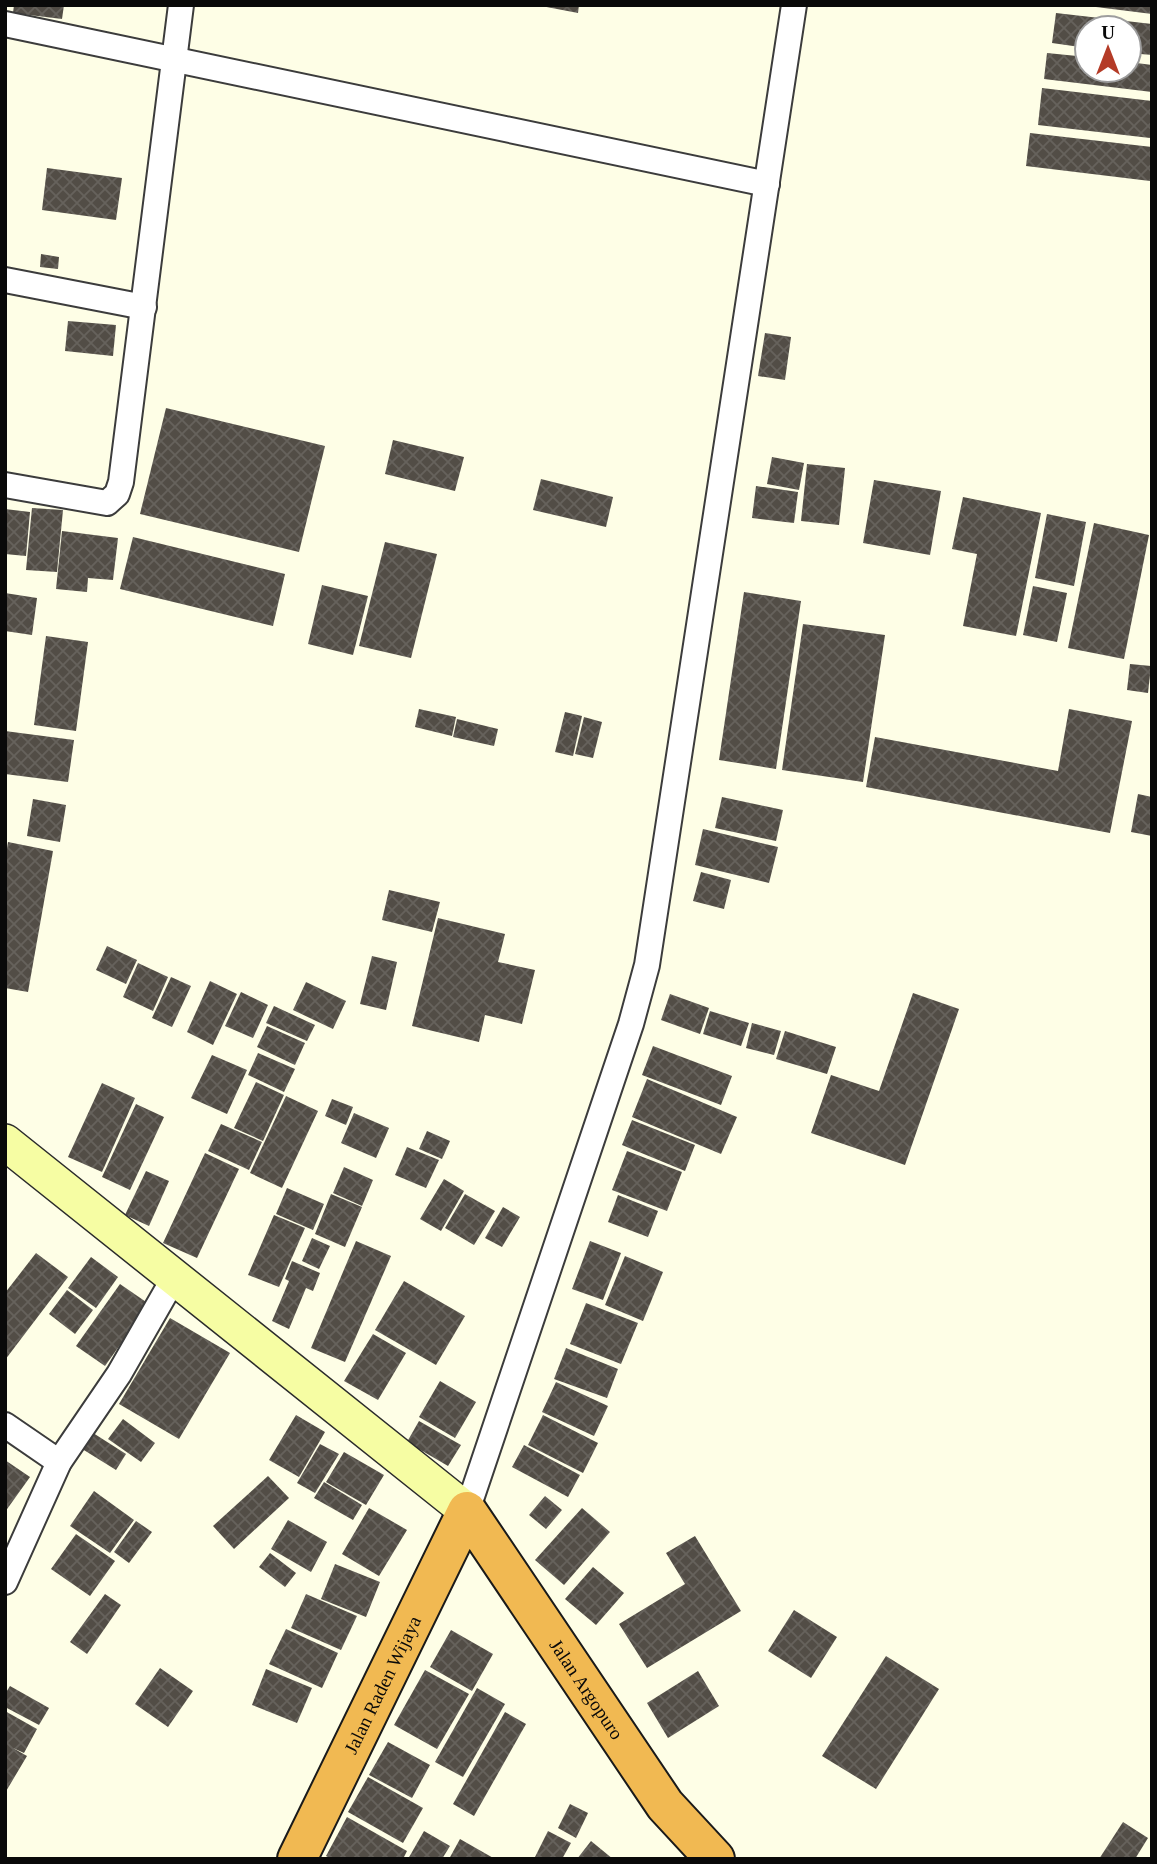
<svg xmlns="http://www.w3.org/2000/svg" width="1157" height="1864" viewBox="0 0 1157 1864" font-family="'Times New Roman',serif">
	<defs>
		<pattern id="building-cross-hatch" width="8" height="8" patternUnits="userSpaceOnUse" patternTransform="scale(1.75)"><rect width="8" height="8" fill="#524d46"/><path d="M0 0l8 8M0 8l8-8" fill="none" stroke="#66625c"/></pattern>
	</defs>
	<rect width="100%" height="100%" fill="#fefee6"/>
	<g fill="url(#building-cross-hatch)">
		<path d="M 14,5 L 64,5 L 62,19 L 13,13 Z"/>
		<path d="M 536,5 L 579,5 L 578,13 Z"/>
		<path d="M 1096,5 L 1152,5 L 1152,14 L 1096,7 Z"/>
		<path d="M 1056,13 L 1152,24 L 1152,55 L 1129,53 L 1129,28 L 1087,28 L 1087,48 L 1052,43 Z"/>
		<path d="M 1047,53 L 1087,57 L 1087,70 L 1129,70 L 1129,62 L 1152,65 L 1152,92 L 1044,79 Z"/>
		<path d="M 1042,88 L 1152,101 L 1150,138 L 1038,125 Z"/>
		<path d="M 1030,133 L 1152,147 L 1150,181 L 1026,166 Z"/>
		<path d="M 47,168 L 122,178 L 116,220 L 42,210 Z"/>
		<path d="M 41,254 L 59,257 L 58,269 L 40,267 Z"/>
		<path d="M 68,321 L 116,325 L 113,356 L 65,351 Z"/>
		<path d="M 765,333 L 791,337 L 785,380 L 758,376 Z"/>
		<path d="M 166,408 L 325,446 L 299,552 L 140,514 Z"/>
		<path d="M 393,440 L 464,457 L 455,491 L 385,474 Z"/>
		<path d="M 772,457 L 804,463 L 799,490 L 767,484 Z"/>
		<path d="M 807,464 L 845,468 L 839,525 L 801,521 Z"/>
		<path d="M 541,479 L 613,497 L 606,527 L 533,510 Z"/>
		<path d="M 874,480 L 941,491 L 930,555 L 863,543 Z"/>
		<path d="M 756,486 L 798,492 L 794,523 L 752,518 Z"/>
		<path d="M 963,497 L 1041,513 L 1016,636 L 963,626 L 977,554 L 952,549 Z"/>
		<path d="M 32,508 L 63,510 L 57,572 L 26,570 Z"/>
		<path d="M 5,509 L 30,512 L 26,556 L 5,554 Z"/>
		<path d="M 1047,514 L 1086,522 L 1074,586 L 1035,578 Z"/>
		<path d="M 1094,523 L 1149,535 L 1124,659 L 1068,648 Z"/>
		<path d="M 62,531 L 118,538 L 113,580 L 88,578 L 87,592 L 56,589 Z"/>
		<path d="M 133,537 L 285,574 L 273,626 L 120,589 Z"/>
		<path d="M 385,542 L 437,554 L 411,658 L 359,646 Z"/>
		<path d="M 322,585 L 368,596 L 353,655 L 308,644 Z"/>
		<path d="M 1033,586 L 1067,593 L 1057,642 L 1023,635 Z"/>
		<path d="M 744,592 L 801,601 L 776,769 L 719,760 Z"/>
		<path d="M 5,593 L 37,598 L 32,635 L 5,631 Z"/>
		<path d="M 803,624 L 885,635 L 863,782 L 782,770 Z"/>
		<path d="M 46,636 L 88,642 L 76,731 L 34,725 Z"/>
		<path d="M 1130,664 L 1151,666 L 1148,693 L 1127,690 Z"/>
		<path d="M 419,709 L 456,717 L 452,736 L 415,727 Z"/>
		<path d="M 1069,709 L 1132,721 L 1110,833 L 866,787 L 875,737 L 1058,771 Z"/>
		<path d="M 565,712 L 582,716 L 573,756 L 555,752 Z"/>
		<path d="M 584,717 L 602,722 L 593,758 L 575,754 Z"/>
		<path d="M 457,719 L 498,729 L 494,746 L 453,737 Z"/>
		<path d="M 5,731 L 74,740 L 68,782 L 5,774 Z"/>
		<path d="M 1138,794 L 1152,797 L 1152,836 L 1131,832 Z"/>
		<path d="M 722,797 L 783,810 L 776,841 L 715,828 Z"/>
		<path d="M 33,799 L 66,805 L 60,842 L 27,836 Z"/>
		<path d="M 703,829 L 778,847 L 769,883 L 695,865 Z"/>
		<path d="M 8,842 L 53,851 L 28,992 L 5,988 L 5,860 Z"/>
		<path d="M 701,872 L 731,880 L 724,909 L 693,901 Z"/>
		<path d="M 389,890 L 440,902 L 432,932 L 382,920 Z"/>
		<path d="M 438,918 L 505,934 L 498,962 L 535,970 L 522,1024 L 485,1015 L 479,1042 L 412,1026 Z"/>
		<path d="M 107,946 L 137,960 L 126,984 L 96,970 Z"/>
		<path d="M 372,956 L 397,962 L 386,1010 L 360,1004 Z"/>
		<path d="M 138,963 L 168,977 L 153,1011 L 123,997 Z"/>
		<path d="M 171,977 L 191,986 L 172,1027 L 152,1018 Z"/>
		<path d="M 210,981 L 237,994 L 213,1045 L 187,1032 Z"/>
		<path d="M 306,982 L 346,1001 L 333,1029 L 293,1010 Z"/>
		<path d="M 241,992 L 268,1005 L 253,1038 L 225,1026 Z"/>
		<path d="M 913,993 L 959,1009 L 905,1165 L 811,1133 L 831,1075 L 879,1091 Z"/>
		<path d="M 670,994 L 709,1008 L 700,1034 L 661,1020 Z"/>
		<path d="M 274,1006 L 315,1025 L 307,1041 L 266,1023 Z"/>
		<path d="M 710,1011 L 749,1023 L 741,1046 L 703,1034 Z"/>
		<path d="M 752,1023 L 781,1031 L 774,1055 L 746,1048 Z"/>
		<path d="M 267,1026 L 305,1043 L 295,1065 L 257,1047 Z"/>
		<path d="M 785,1031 L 836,1047 L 827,1074 L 776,1059 Z"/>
		<path d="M 653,1046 L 732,1076 L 721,1105 L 642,1075 Z"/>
		<path d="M 258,1053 L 295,1069 L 284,1092 L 248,1075 Z"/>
		<path d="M 212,1055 L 247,1070 L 227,1114 L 191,1098 Z"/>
		<path d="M 647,1079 L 737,1117 L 721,1154 L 632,1117 Z"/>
		<path d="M 256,1082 L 284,1095 L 263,1141 L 234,1128 Z"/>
		<path d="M 102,1083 L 135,1098 L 102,1172 L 68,1157 Z"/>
		<path d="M 286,1096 L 318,1111 L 282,1188 L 250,1173 Z"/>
		<path d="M 332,1099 L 353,1107 L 346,1125 L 325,1116 Z"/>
		<path d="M 136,1104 L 164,1117 L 130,1190 L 102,1177 Z"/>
		<path d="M 354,1113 L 389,1128 L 376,1158 L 341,1143 Z"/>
		<path d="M 632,1120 L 695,1145 L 685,1171 L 622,1145 Z"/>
		<path d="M 221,1124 L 262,1142 L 249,1170 L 208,1151 Z"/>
		<path d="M 427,1131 L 450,1141 L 442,1159 L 419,1149 Z"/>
		<path d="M 407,1147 L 439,1160 L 426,1188 L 395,1175 Z"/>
		<path d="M 627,1151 L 682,1172 L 667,1211 L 612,1190 Z"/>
		<path d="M 205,1153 L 239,1169 L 197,1258 L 163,1243 Z"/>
		<path d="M 344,1167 L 373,1180 L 362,1206 L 333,1193 Z"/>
		<path d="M 146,1171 L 169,1181 L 149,1226 L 125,1215 Z"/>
		<path d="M 444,1179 L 464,1191 L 441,1231 L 420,1219 Z"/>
		<path d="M 287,1188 L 324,1204 L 313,1230 L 276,1214 Z"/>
		<path d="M 331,1194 L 362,1207 L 345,1247 L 315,1234 Z"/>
		<path d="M 465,1194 L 495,1211 L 474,1245 L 445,1228 Z"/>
		<path d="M 618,1195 L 658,1211 L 648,1237 L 608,1222 Z"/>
		<path d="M 503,1207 L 520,1217 L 502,1247 L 485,1238 Z"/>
		<path d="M 274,1215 L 305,1228 L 279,1287 L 248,1275 Z"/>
		<path d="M 312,1238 L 330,1246 L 319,1269 L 302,1261 Z"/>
		<path d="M 356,1241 L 391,1256 L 345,1362 L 311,1348 Z"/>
		<path d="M 590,1241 L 621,1253 L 603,1300 L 572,1289 Z"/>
		<path d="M 36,1253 L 68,1277 L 5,1360 L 5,1293 Z"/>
		<path d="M 625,1256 L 663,1272 L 643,1321 L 605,1305 Z"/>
		<path d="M 91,1257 L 118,1277 L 96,1308 L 68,1288 Z"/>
		<path d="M 292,1261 L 320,1273 L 313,1291 L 306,1288 L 289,1329 L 272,1321 L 289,1281 L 285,1279 Z"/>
		<path d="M 404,1281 L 465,1316 L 436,1365 L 375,1330 Z"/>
		<path d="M 120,1284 L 149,1304 L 105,1366 L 76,1346 Z"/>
		<path d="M 67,1290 L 93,1310 L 75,1334 L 49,1314 Z"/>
		<path d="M 586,1303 L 638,1323 L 621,1364 L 570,1344 Z"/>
		<path d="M 170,1318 L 230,1353 L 179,1439 L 119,1404 Z"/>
		<path d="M 373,1334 L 406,1353 L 378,1400 L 344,1381 Z"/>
		<path d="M 566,1348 L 618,1369 L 607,1398 L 554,1379 Z"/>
		<path d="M 440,1381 L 476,1402 L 455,1438 L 419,1417 Z"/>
		<path d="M 556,1382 L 608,1406 L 594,1436 L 542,1412 Z"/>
		<path d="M 296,1415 L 325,1432 L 299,1477 L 269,1460 Z"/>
		<path d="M 543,1415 L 598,1443 L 583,1473 L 528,1445 Z"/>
		<path d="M 123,1419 L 155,1443 L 141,1462 L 108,1439 Z"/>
		<path d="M 419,1421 L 461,1445 L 448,1466 L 407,1442 Z"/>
		<path d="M 90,1431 L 126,1454 L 116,1470 L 79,1447 Z"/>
		<path d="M 320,1444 L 339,1454 L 315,1493 L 297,1483 Z"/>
		<path d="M 524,1445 L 580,1475 L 568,1497 L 512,1467 Z"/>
		<path d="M 344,1452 L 384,1475 L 366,1505 L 326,1482 Z"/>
		<path d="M 5,1460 L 30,1477 L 5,1512 Z"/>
		<path d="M 268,1476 L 289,1498 L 234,1549 L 213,1526 Z"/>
		<path d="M 324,1482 L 362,1505 L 353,1520 L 314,1498 Z"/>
		<path d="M 94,1491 L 134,1520 L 110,1553 L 70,1526 Z"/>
		<path d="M 545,1496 L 562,1510 L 546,1529 L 529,1515 Z"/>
		<path d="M 369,1508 L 407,1530 L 379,1576 L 342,1554 Z"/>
		<path d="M 582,1508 L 610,1532 L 564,1585 L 535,1560 Z"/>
		<path d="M 288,1520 L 327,1542 L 311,1572 L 271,1549 Z"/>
		<path d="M 136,1521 L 152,1532 L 129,1563 L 114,1552 Z"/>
		<path d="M 76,1534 L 115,1561 L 90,1596 L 51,1569 Z"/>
		<path d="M 695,1536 L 741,1611 L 647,1668 L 619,1624 L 685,1584 L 666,1553 Z"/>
		<path d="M 270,1553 L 296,1573 L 285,1587 L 259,1567 Z"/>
		<path d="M 335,1564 L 380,1582 L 366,1617 L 321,1599 Z"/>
		<path d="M 593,1567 L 624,1593 L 596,1625 L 565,1599 Z"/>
		<path d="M 105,1594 L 121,1605 L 87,1654 L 70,1642 Z"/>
		<path d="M 306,1594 L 357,1616 L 341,1650 L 291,1628 Z"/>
		<path d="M 794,1610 L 837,1637 L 811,1678 L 768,1651 Z"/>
		<path d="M 286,1629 L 338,1653 L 322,1688 L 269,1664 Z"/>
		<path d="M 451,1630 L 493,1654 L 472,1691 L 430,1667 Z"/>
		<path d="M 886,1656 L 939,1689 L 876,1789 L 822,1756 Z"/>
		<path d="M 160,1668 L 193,1691 L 168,1727 L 135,1704 Z"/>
		<path d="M 266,1669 L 312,1688 L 297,1723 L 252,1705 Z"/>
		<path d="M 425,1670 L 469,1694 L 437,1749 L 394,1725 Z"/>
		<path d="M 698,1671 L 719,1706 L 668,1738 L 647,1703 Z"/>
		<path d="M 10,1686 L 49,1708 L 39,1725 L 5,1707 L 5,1694 Z"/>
		<path d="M 477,1688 L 505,1704 L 463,1777 L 435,1762 Z"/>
		<path d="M 5,1711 L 37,1729 L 24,1753 L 13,1748 L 27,1756 L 5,1793 Z"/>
		<path d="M 505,1712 L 526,1724 L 474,1816 L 453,1804 Z"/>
		<path d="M 388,1742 L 430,1765 L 412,1798 L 369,1775 Z"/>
		<path d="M 368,1777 L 423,1808 L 403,1843 L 348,1812 Z"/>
		<path d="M 570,1804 L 588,1813 L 576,1838 L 558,1828 Z"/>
		<path d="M 347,1817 L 407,1851 L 403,1859 L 331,1859 L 326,1856 Z"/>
		<path d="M 1123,1822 L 1148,1838 L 1135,1859 L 1099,1859 Z"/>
		<path d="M 424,1831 L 450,1846 L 442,1859 L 408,1859 Z"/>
		<path d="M 548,1831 L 571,1843 L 562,1859 L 534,1859 Z"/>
		<path d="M 460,1839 L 495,1859 L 449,1859 Z"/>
		<path d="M 591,1841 L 613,1859 L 577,1859 Z"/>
	</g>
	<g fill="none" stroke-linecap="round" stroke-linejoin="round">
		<defs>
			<g id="street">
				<path d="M 5,24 L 767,184"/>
				<path d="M 5,280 L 144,307"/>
				<path d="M 5,485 L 107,503 L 117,494 L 121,482 L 181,5"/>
				<path d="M 5,1425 L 59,1462"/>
				<path d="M 467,1511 L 631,1024 L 647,965 L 794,5"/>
				<path d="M 5,1582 L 59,1462 L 119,1374 L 174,1278"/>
			</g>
			<path id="secondary" d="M 5,1142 L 467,1511"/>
			<g id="highway">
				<path id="s1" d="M 297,1859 L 467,1511 L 665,1805 L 715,1859"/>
			</g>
		</defs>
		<use href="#street" stroke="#3c3c3c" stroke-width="28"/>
		<use href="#secondary" stroke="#2b2b2b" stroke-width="38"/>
		<use href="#highway" stroke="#1a1a1a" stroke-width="42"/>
		<use href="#street" stroke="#fff" stroke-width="24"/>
		<use href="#secondary" stroke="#f6fda3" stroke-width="35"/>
		<use href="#highway" stroke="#f1b952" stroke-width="38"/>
	</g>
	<g text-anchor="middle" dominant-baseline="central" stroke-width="7" stroke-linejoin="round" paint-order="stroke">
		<g font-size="19" fill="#090909" stroke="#fff">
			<text stroke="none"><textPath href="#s1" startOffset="194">Jalan Raden Wijaya</textPath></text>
			<text stroke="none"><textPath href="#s1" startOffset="602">Jalan Argopuro</textPath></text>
		</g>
	</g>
	<rect width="1157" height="1864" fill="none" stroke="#090909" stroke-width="14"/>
	<g transform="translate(1108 49)"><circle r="33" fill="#ffffff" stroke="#9d9d9d" stroke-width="2"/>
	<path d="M0-5L12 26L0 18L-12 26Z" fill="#b43b27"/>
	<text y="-10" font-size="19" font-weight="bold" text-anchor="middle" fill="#090909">U</text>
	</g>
</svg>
